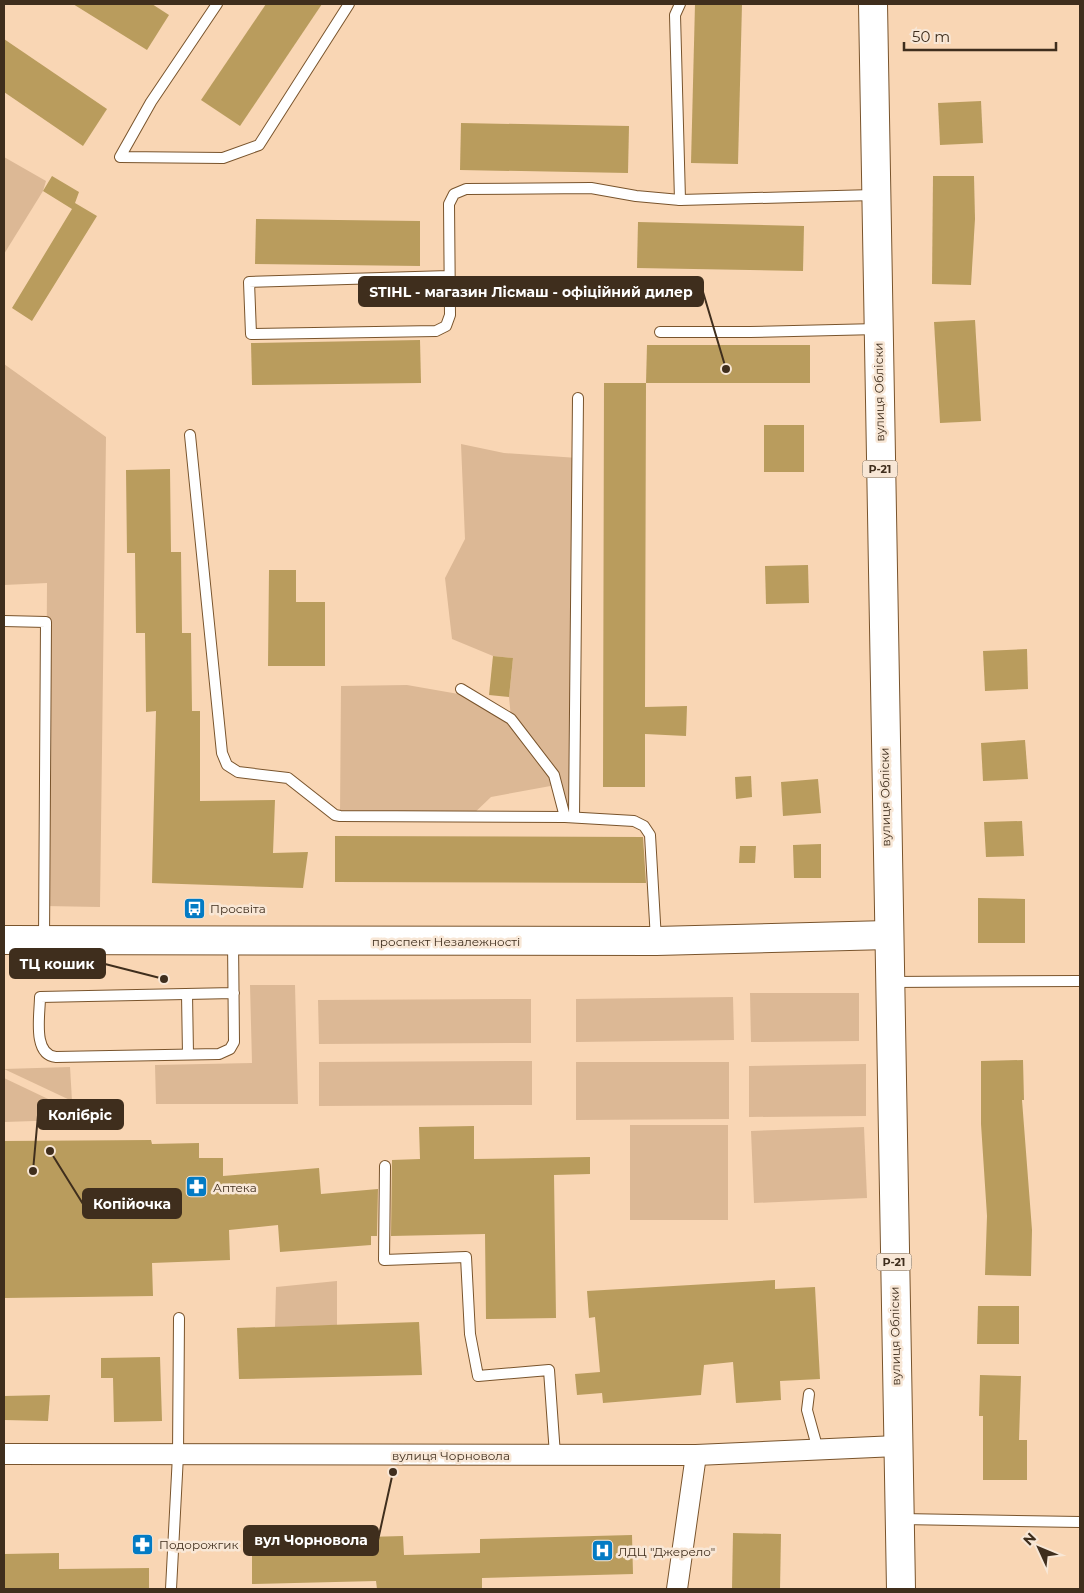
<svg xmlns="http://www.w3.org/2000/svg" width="1084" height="1593" viewBox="0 0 1084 1593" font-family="Montserrat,sans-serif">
	<rect width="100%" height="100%" fill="#f9d6b4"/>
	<g fill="#dcb895">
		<path d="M 4,157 L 46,181 L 43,191 L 4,254 Z"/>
		<path d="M 4,364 L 106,437 L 100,907 L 45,906 L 47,583 L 4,585 Z"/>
		<path d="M 461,444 L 504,453 L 578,458 L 574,817 L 565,817 L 556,785 L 491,797 L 470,817 L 340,816 L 341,686 L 407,685 L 470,696 L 511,718 L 509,697 L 513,658 L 493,656 L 452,639 L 445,578 L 465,539 Z"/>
		<path d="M 250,985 L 295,985 L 298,1104 L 156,1104 L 155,1065 L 252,1063 Z"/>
		<path d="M 750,993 L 859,993 L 859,1041 L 751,1042 Z"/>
		<path d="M 733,997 L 734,1040 L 576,1042 L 576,999 Z"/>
		<path d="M 531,999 L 531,1043 L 319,1044 L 318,1000 Z"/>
		<path d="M 532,1061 L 532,1105 L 319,1106 L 319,1062 Z"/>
		<path d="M 576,1062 L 729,1062 L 729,1119 L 576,1120 Z"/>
		<path d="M 866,1064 L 866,1116 L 749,1117 L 749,1066 Z"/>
		<path d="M 70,1067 L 72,1101 L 4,1069 Z"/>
		<path d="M 4,1078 L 65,1107 L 65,1120 L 4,1122 Z"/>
		<rect x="630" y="1125" width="98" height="95"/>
		<path d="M 864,1127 L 867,1198 L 754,1203 L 751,1131 Z"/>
		<path d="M 337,1281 L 337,1325 L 275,1327 L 276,1287 Z"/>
	</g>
	<g fill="#b99c5d">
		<path d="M 73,4 L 152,4 L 169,15 L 147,50 Z"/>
		<path d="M 266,4 L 322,4 L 240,126 L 201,100 Z"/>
		<path d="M 695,4 L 742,4 L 738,164 L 691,163 Z"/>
		<path d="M 4,39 L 107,109 L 83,146 L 4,92 Z"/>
		<path d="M 981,101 L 983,143 L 940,145 L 938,103 Z"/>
		<path d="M 461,123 L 629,126 L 628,173 L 460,170 Z"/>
		<path d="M 52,176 L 79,192 L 75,203 L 97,216 L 32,321 L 12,308 L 72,209 L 43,191 Z"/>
		<path d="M 933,176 L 974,176 L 975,219 L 971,285 L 932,284 Z"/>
		<path d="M 256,219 L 420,221 L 420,266 L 255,264 Z"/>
		<path d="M 638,222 L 804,226 L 803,271 L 637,268 Z"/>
		<path d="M 975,320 L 981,421 L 940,423 L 934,322 Z"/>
		<path d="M 420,340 L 421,383 L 252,385 L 251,343 Z"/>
		<path d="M 647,345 L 810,345 L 810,383 L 646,383 Z"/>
		<path d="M 604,383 L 646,383 L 645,707 L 687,706 L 686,736 L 645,734 L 645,787 L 603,787 Z"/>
		<rect x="764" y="425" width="40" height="47"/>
		<path d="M 170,469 L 171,552 L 181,552 L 182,633 L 191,633 L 192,711 L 200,711 L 200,801 L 275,800 L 273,853 L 308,852 L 303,888 L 152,883 L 156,711 L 146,712 L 145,633 L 136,633 L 135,553 L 127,553 L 126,470 Z"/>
		<path d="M 808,565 L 809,603 L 766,604 L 765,566 Z"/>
		<path d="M 269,570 L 296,570 L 296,602 L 325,602 L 325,666 L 268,666 Z"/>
		<path d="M 1027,649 L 1028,689 L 985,691 L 983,651 Z"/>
		<path d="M 493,656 L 513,658 L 509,697 L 489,695 Z"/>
		<path d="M 1025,740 L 1028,779 L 983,781 L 981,743 Z"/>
		<path d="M 751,776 L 752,797 L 736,799 L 735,777 Z"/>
		<path d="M 818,779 L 821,813 L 783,816 L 781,782 Z"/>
		<path d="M 1022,821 L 1024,856 L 986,857 L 984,822 Z"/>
		<path d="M 335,836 L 643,837 L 646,883 L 335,882 Z"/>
		<path d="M 821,844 L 821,878 L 794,878 L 793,845 Z"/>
		<path d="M 740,846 L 756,846 L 755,863 L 739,863 Z"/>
		<path d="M 978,898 L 1025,899 L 1025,943 L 978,943 Z"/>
		<path d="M 1023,1060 L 1024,1100 L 1022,1100 L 1032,1230 L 1031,1276 L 985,1275 L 987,1216 L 981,1124 L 981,1061 Z"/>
		<path d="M 474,1126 L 474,1159 L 590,1157 L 590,1174 L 554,1175 L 556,1318 L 486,1319 L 485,1234 L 391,1236 L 392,1160 L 420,1159 L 419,1127 Z"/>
		<path d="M 151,1140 L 152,1144 L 199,1143 L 199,1158 L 223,1158 L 223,1176 L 319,1168 L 321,1194 L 378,1189 L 377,1236 L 371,1236 L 371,1245 L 280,1252 L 278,1225 L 229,1230 L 230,1260 L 152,1263 L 153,1296 L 4,1298 L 4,1141 Z"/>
		<path d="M 775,1280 L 775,1289 L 815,1287 L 820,1379 L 780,1381 L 781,1400 L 736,1403 L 733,1362 L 704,1365 L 701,1395 L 603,1403 L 602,1393 L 577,1395 L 575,1374 L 600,1372 L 595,1317 L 589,1318 L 587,1291 Z"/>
		<path d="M 978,1306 L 1019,1306 L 1019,1344 L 977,1344 Z"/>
		<path d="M 419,1322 L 422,1375 L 239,1379 L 237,1328 Z"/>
		<path d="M 160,1357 L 162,1421 L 114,1422 L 113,1378 L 101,1378 L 101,1358 Z"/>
		<path d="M 980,1375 L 1021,1376 L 1019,1440 L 1027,1440 L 1027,1480 L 983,1480 L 983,1416 L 979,1416 Z"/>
		<path d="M 50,1395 L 48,1421 L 4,1420 L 4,1396 Z"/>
		<path d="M 733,1533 L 781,1534 L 780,1589 L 732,1589 Z"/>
		<path d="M 632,1535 L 633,1574 L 482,1578 L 482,1589 L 377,1589 L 376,1581 L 252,1584 L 252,1540 L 403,1536 L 404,1555 L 480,1553 L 480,1539 Z"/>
		<path d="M 59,1553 L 59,1569 L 149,1568 L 149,1589 L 4,1589 L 4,1554 Z"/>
	</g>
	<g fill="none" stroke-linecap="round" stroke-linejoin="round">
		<defs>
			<g id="service">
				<path d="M 217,4 L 151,102 L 120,157 L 223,158 L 259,145 L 349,4"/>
				<path d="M 680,200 L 675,15 L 680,4"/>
				<path d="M 449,276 L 249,282 L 251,334 L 436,331 L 446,326 L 450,315 L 449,204 L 454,194 L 466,189 L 591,188 L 636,196 L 680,200 L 874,195"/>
				<path d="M 660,332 L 750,332 L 878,329"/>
				<path d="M 190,435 L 222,753 L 227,765 L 238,772 L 288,778 L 335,815 L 340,816 L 565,817 L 634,821 L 644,826 L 650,835 L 656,940"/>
				<path d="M 4,621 L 46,622 L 44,939"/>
				<path d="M 461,689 L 511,719 L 554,775 L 565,817"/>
				<path d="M 574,817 L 578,398"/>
				<path d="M 233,941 L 234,1042 L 230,1049 L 219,1054 L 56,1057 C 32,1055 40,1014 40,997 L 234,993"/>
				<path d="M 890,982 L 1080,981"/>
				<path d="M 187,994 L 188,1054"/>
				<path d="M 385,1166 L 384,1260 L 466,1257 L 470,1334 L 478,1376 L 549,1370 L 555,1455"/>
				<path d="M 809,1394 L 807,1410 L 818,1450"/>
				<path d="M 901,1519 L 1080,1522"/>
				<path d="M 171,1589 L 178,1455 L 179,1318"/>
			</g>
			<g id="minor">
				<path d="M 4,1454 L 696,1455 L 897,1446"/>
				<path d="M 677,1589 L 696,1455"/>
			</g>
			<path id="secondary" d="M 4,940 L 656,941 L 888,935"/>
			<path id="primary" d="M 873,4 L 901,1589"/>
		</defs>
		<use href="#service" stroke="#79542c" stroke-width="12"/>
		<use href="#minor" stroke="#79542c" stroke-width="22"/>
		<use href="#secondary" stroke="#79542c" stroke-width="30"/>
		<use href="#primary" stroke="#79542c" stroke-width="30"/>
		<use href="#service" stroke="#fff" stroke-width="10"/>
		<use href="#minor" stroke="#fff" stroke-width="20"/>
		<use href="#secondary" stroke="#fff" stroke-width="28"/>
		<use href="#primary" stroke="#fff" stroke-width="28"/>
	</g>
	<defs>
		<symbol id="bus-square" viewBox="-11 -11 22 22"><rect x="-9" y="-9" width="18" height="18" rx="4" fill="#037bc4" stroke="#f8e7d6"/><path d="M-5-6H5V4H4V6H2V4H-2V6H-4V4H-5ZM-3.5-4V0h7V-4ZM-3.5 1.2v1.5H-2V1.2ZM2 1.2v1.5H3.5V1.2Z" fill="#fff"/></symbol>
		<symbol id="pharmacy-square" viewBox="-11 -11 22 22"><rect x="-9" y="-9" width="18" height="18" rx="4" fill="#037bc4" stroke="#f8e7d6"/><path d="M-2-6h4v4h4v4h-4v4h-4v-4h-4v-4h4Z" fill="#fff"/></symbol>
		<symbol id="hospital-square" viewBox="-11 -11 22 22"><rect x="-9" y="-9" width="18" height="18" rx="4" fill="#037bc4" stroke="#f8e7d6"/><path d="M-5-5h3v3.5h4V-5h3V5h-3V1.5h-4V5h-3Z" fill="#fff"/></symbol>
	</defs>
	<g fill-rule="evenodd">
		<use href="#bus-square" x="182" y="896" width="25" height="25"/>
		<use href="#pharmacy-square" x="184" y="1174" width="25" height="25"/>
		<use href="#pharmacy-square" x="130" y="1532" width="25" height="25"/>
		<use href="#hospital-square" x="590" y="1538" width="25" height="25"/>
	</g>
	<g text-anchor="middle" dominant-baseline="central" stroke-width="5" stroke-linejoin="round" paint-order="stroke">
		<g fill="#f8e7d6" stroke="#766654" stroke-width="1">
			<rect x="862.5" y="460.5" width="35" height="17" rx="4"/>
			<rect x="876.5" y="1253.5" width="35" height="17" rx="4"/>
		</g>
		<g font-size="11" font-weight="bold" fill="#3f2e1d">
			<text x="880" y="469">Р-21</text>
			<text x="894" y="1262">Р-21</text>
		</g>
		<g font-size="12" fill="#3f2e1d" stroke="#f8e7d6">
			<text transform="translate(879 392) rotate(-91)">вулиця Обліски</text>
			<text transform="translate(885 797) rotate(-91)">вулиця Обліски</text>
			<text x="446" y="941">проспект Незалежності</text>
			<text transform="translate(895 1336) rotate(-91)">вулиця Обліски</text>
			<text x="451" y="1455">вулиця Чорновола</text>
		</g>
		<g font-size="12" fill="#3f2e1d" stroke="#f8e7d6" text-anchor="start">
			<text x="210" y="908">Просвіта</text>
			<text x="213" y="1187">Аптека</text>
			<text x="159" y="1544">Подорожгик</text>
			<text x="618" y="1551">ЛДЦ "Джерело"</text>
		</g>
	</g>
	<path fill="none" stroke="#3f2e1d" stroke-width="2" d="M726 369L703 292M164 979L105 964M33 1171L38 1115M50 1151L83 1204M393 1472L378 1540"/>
	<g fill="#3f2e1d" stroke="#f8e7d6" stroke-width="2">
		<circle cx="726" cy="369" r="5"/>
		<circle cx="164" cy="979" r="5"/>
		<circle cx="33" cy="1171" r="5"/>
		<circle cx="50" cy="1151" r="5"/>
		<circle cx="393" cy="1472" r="5"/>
	</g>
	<g fill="#3f2e1d" stroke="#3f2e1d" stroke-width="2">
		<rect x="359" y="277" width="344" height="29" rx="5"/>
		<rect x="10" y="949" width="95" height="29" rx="5"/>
		<rect x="38" y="1100" width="85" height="29" rx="5"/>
		<rect x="83" y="1189" width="98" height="29" rx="5"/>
		<rect x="244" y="1526" width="134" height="29" rx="5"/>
	</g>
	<g font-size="14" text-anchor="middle" font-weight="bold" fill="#fff">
		<text x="531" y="297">STIHL - магазин Лісмаш - офіційний дилер</text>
		<text x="57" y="969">ТЦ кошик</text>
		<text x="80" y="1120">Колібріс</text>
		<text x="132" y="1209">Копійочка</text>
		<text x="311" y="1545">вул Чорновола</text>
	</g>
	<rect width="1084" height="1593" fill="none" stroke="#3f2e1d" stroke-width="10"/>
	<g transform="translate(1039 1548) rotate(314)" stroke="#f8e7d6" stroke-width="4" paint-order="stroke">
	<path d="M0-4L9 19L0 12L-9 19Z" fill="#3f2e1d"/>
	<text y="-8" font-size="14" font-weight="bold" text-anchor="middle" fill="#3f2e1d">N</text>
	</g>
	<path d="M904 42v8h152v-8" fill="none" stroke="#3f2e1d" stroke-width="2.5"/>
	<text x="912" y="42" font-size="15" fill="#3f2e1d" stroke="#f8e7d6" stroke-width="4" paint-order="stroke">50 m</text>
</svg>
